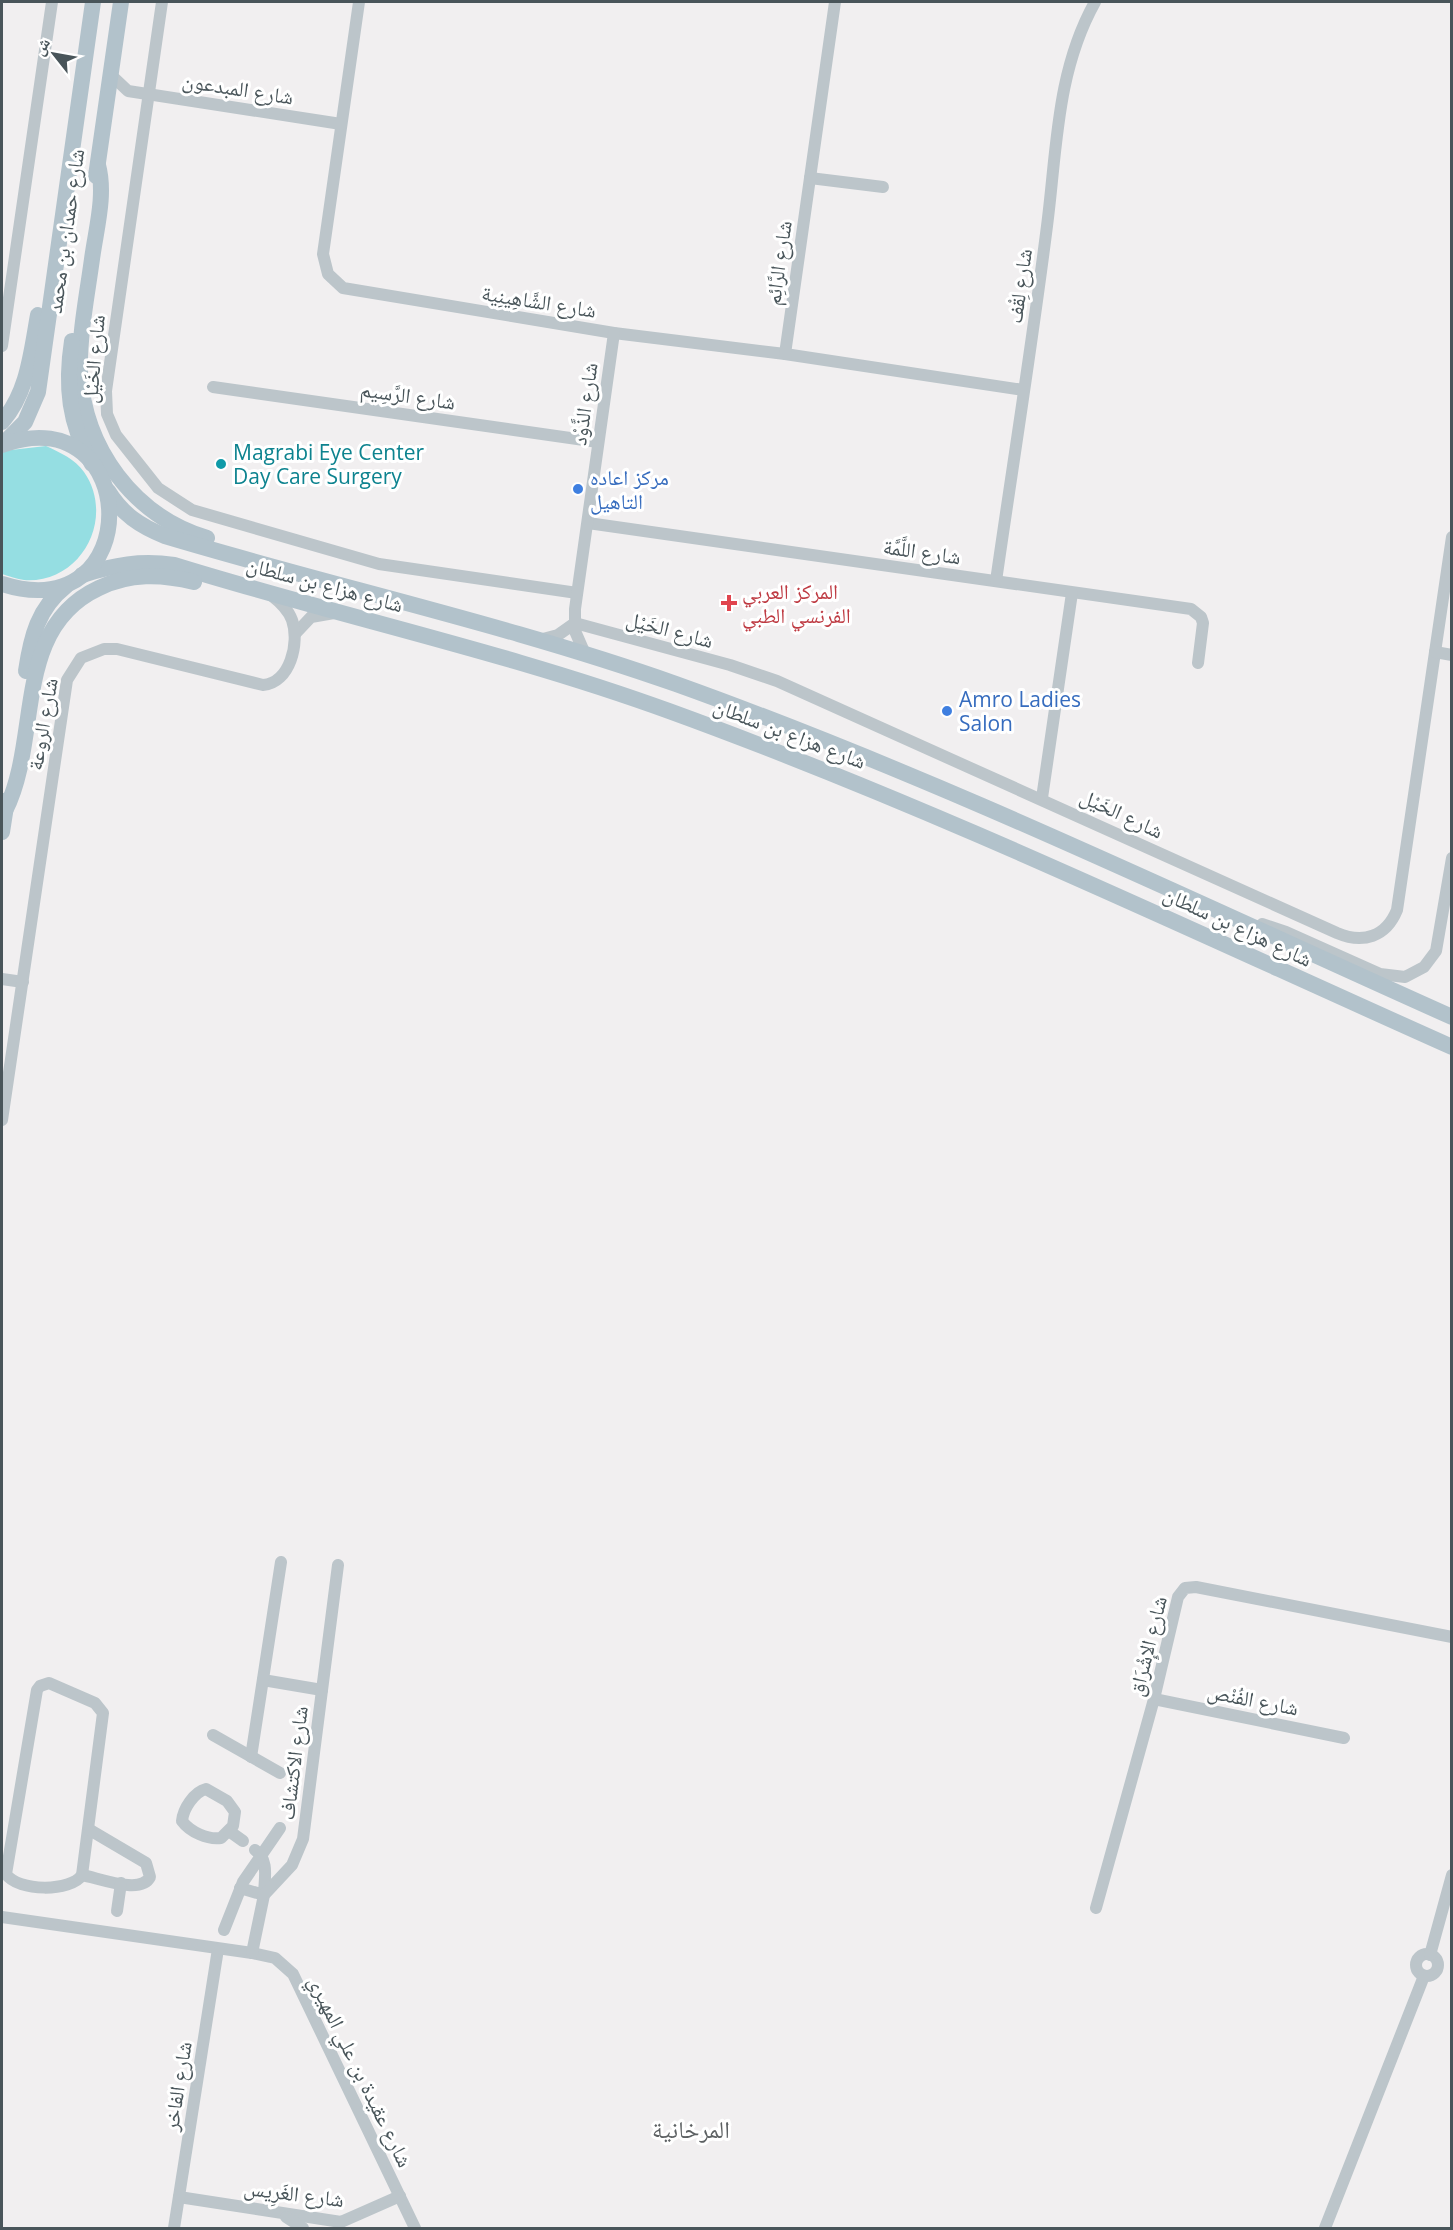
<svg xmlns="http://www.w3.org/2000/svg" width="1453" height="2230" viewBox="0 0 1453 2230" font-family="'Open Sans','Noto Naskh Arabic',sans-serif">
	<rect width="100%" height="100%" fill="#f1eff0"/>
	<path fill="#95dee2" d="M 46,446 C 61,453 75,459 84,472 C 116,518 81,584 24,580 C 17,579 9,576 2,574 L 2,451 Z"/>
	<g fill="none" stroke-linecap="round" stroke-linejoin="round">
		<g stroke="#bcc5ca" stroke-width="12">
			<path d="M 162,2 L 106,391 L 107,414 L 116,435 L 158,488 L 192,510 L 379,564 L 577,593"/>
			<path d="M 359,2 L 323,254 L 328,274 L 343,288 L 614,333 L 785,354 L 1023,390"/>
			<path d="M 111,75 L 128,91 L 341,124"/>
			<path d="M 810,178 L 883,187"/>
			<path d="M 2,346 L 52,2"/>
			<path d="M 785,354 L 835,2"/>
			<path d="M 213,387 L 598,442"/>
			<path d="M 588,523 L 1191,609 L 1201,617 L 1203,623 L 1198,663"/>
			<path d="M 996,581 C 1013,463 1032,345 1047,226 C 1057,149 1056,72 1095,2"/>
			<path d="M 575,623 L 730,665 L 777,681 L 1337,933 C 1363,944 1386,937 1397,910 L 1452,537"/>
			<path d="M 295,634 L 311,617 L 334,613"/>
			<path d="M 539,640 L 558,635 L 575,623"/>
			<path d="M 1435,652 L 1452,655"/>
			<path d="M 585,654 L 575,631 L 575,609 L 614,333"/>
			<path d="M 1042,798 L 1072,593"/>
			<path d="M 1262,924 L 1286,932 L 1380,974 L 1405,977 L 1424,967 L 1436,951 L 1452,858"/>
			<path d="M 2,979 L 23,982"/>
			<path d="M 2,1120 L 67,680 L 81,658 L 104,649 L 117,649 L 263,685 C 290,683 300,643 292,620 C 288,609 280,602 271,595"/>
			<path d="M 263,1680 L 322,1690"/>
			<path d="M 49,1683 L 95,1703 L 103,1713 L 82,1875 C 71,1892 18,1892 6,1874 L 37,1690 L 40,1686 Z"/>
			<path d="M 1154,1699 L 1344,1738"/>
			<path d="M 213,1735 L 280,1773"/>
			<path d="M 251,1757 L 281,1562"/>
			<path d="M 206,1789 L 227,1801 L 235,1812 L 233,1826 L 221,1838 C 208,1840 190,1832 182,1821 C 183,1809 194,1792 206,1789 Z"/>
			<path d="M 229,1831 L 243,1841"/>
			<path d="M 82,1875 C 99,1878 141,1895 150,1877 L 146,1863 L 90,1830"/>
			<path d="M 240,1888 L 264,1895 C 264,1880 270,1860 255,1850"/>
			<path d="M 1096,1908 L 1154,1699 L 1178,1597 L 1185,1588 L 1196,1587 L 1452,1637"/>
			<path d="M 117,1911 L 121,1883"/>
			<path d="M 2,1917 L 252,1953 L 275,1958 L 293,1974 L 415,2228"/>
			<path d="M 224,1930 L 243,1882 L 280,1828"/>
			<path d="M 252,1953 L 264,1895 L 292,1865 L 303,1839 L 338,1565"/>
			<circle cx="1427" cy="1965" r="11"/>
			<path d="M 1430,1955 L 1452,1875"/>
			<path d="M 179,2197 L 341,2222 L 400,2196"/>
			<path d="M 286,2217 L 303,2228"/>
			<path d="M 174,2228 L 218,1949"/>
			<path d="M 1325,2228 L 1424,1976"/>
		</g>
		<g stroke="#b2c2cb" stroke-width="16">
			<path d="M 98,165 C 106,195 96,229 92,259 C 87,296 79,335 80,372 C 84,449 134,516 207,538"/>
			<path d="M 96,176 L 121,2"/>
			<path d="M 72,341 C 65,386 69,424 92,464"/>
			<path d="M 2,422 C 28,392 31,353 38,315"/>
			<path d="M 2,445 L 25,422 L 38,392 L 93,2"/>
			<path d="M 108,491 C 122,514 140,526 165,536 C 335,587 509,625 676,684 C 941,779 1195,902 1452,1017"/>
			<path d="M 82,575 C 114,565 141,560 174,565 C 338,616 507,652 669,711 C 936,808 1192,931 1452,1047"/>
			<path d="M 2,584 C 147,630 142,398 5,444"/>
			<path d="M 26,671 C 31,637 38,608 66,586"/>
			<path d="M 5,811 C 42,738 11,629 99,588 C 130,573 161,574 194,582"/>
			<path d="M 2,832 L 7,800"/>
		</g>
	</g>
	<circle fill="#0f9aa8" stroke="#fff" stroke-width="2" cx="221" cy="464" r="6"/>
	<g fill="#3f7fe0" stroke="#fff" stroke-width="2">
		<circle cx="578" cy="489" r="6"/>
		<circle cx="947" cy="711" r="6"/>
	</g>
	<path fill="#e0444e" stroke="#fff" stroke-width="2" d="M726 594h6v6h6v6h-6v6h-6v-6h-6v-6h6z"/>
	<g text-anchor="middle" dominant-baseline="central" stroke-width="6" stroke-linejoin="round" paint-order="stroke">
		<g font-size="21" fill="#49555a" stroke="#fff">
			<text transform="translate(238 88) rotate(9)">شارع المبدعون</text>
			<text transform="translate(65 231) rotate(-82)">شارع حمدان بن محمد</text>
			<text transform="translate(778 263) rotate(-82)">شارع الرَّائِم</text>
			<text transform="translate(1019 286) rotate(-82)">شارع لِقْف</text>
			<text transform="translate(539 301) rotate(9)">شارع الشَّاهِينِية</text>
			<text transform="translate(93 359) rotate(-85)">شارع الخَيْل</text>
			<text transform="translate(408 395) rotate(8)">شارع الرَّسِيم</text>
			<text transform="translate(584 404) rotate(-82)">شارع الذَّوْد</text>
			<text transform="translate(922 551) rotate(8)">شارع اللَّمَّة</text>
			<text transform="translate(325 584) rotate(15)">شارع هزاع بن سلطان</text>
			<text transform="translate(670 629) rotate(15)">شارع الخَيْل</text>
			<text transform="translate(42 724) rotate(-80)">شارع الروعة</text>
			<text transform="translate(790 733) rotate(21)">شارع هزاع بن سلطان</text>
			<text transform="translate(1122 813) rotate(25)">شارع الخَيْل</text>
			<text transform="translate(1238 926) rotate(25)">شارع هزاع بن سلطان</text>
			<text transform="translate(1147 1646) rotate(-76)">شارع الإِشْرَاق</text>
			<text transform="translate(1253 1699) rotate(11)">شارع الفُنْص</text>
			<text transform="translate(293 1763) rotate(-83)">شارع الاكتشاف</text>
			<text transform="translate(361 2071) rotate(64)">شارع عقيدة بن علي المهيري</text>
			<text transform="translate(177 2086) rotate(-81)">شارع الفاخر</text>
			<text transform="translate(294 2193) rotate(7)">شارع الغَرِيس</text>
		</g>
		<g font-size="21" fill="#0d838f" stroke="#fff" text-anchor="start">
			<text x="233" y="452">Magrabi Eye Center<tspan x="233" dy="24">Day Care Surgery</tspan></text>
		</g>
		<g font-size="21" fill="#366cbe" stroke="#fff" text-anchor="start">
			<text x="590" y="477">مركز اعاده<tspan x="590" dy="24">التاهيل</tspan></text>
			<text x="959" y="699">Amro Ladies<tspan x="959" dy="24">Salon</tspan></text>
		</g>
		<g font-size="21" fill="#be3a42" stroke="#fff" text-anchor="start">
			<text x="742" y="591">المركز العربي<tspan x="742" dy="24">الفرنسي الطبي</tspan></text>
		</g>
		<g font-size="24" fill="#5d6163" stroke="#fff">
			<text x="691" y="2128">المرخانية</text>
		</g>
	</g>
	<rect width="1453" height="2230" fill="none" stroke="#49555a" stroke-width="6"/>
	<g transform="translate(54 54) rotate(301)" stroke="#ffffff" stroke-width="4.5" paint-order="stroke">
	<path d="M0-4.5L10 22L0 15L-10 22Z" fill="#49555a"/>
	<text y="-9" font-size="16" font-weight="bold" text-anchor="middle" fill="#49555a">ش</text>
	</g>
</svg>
